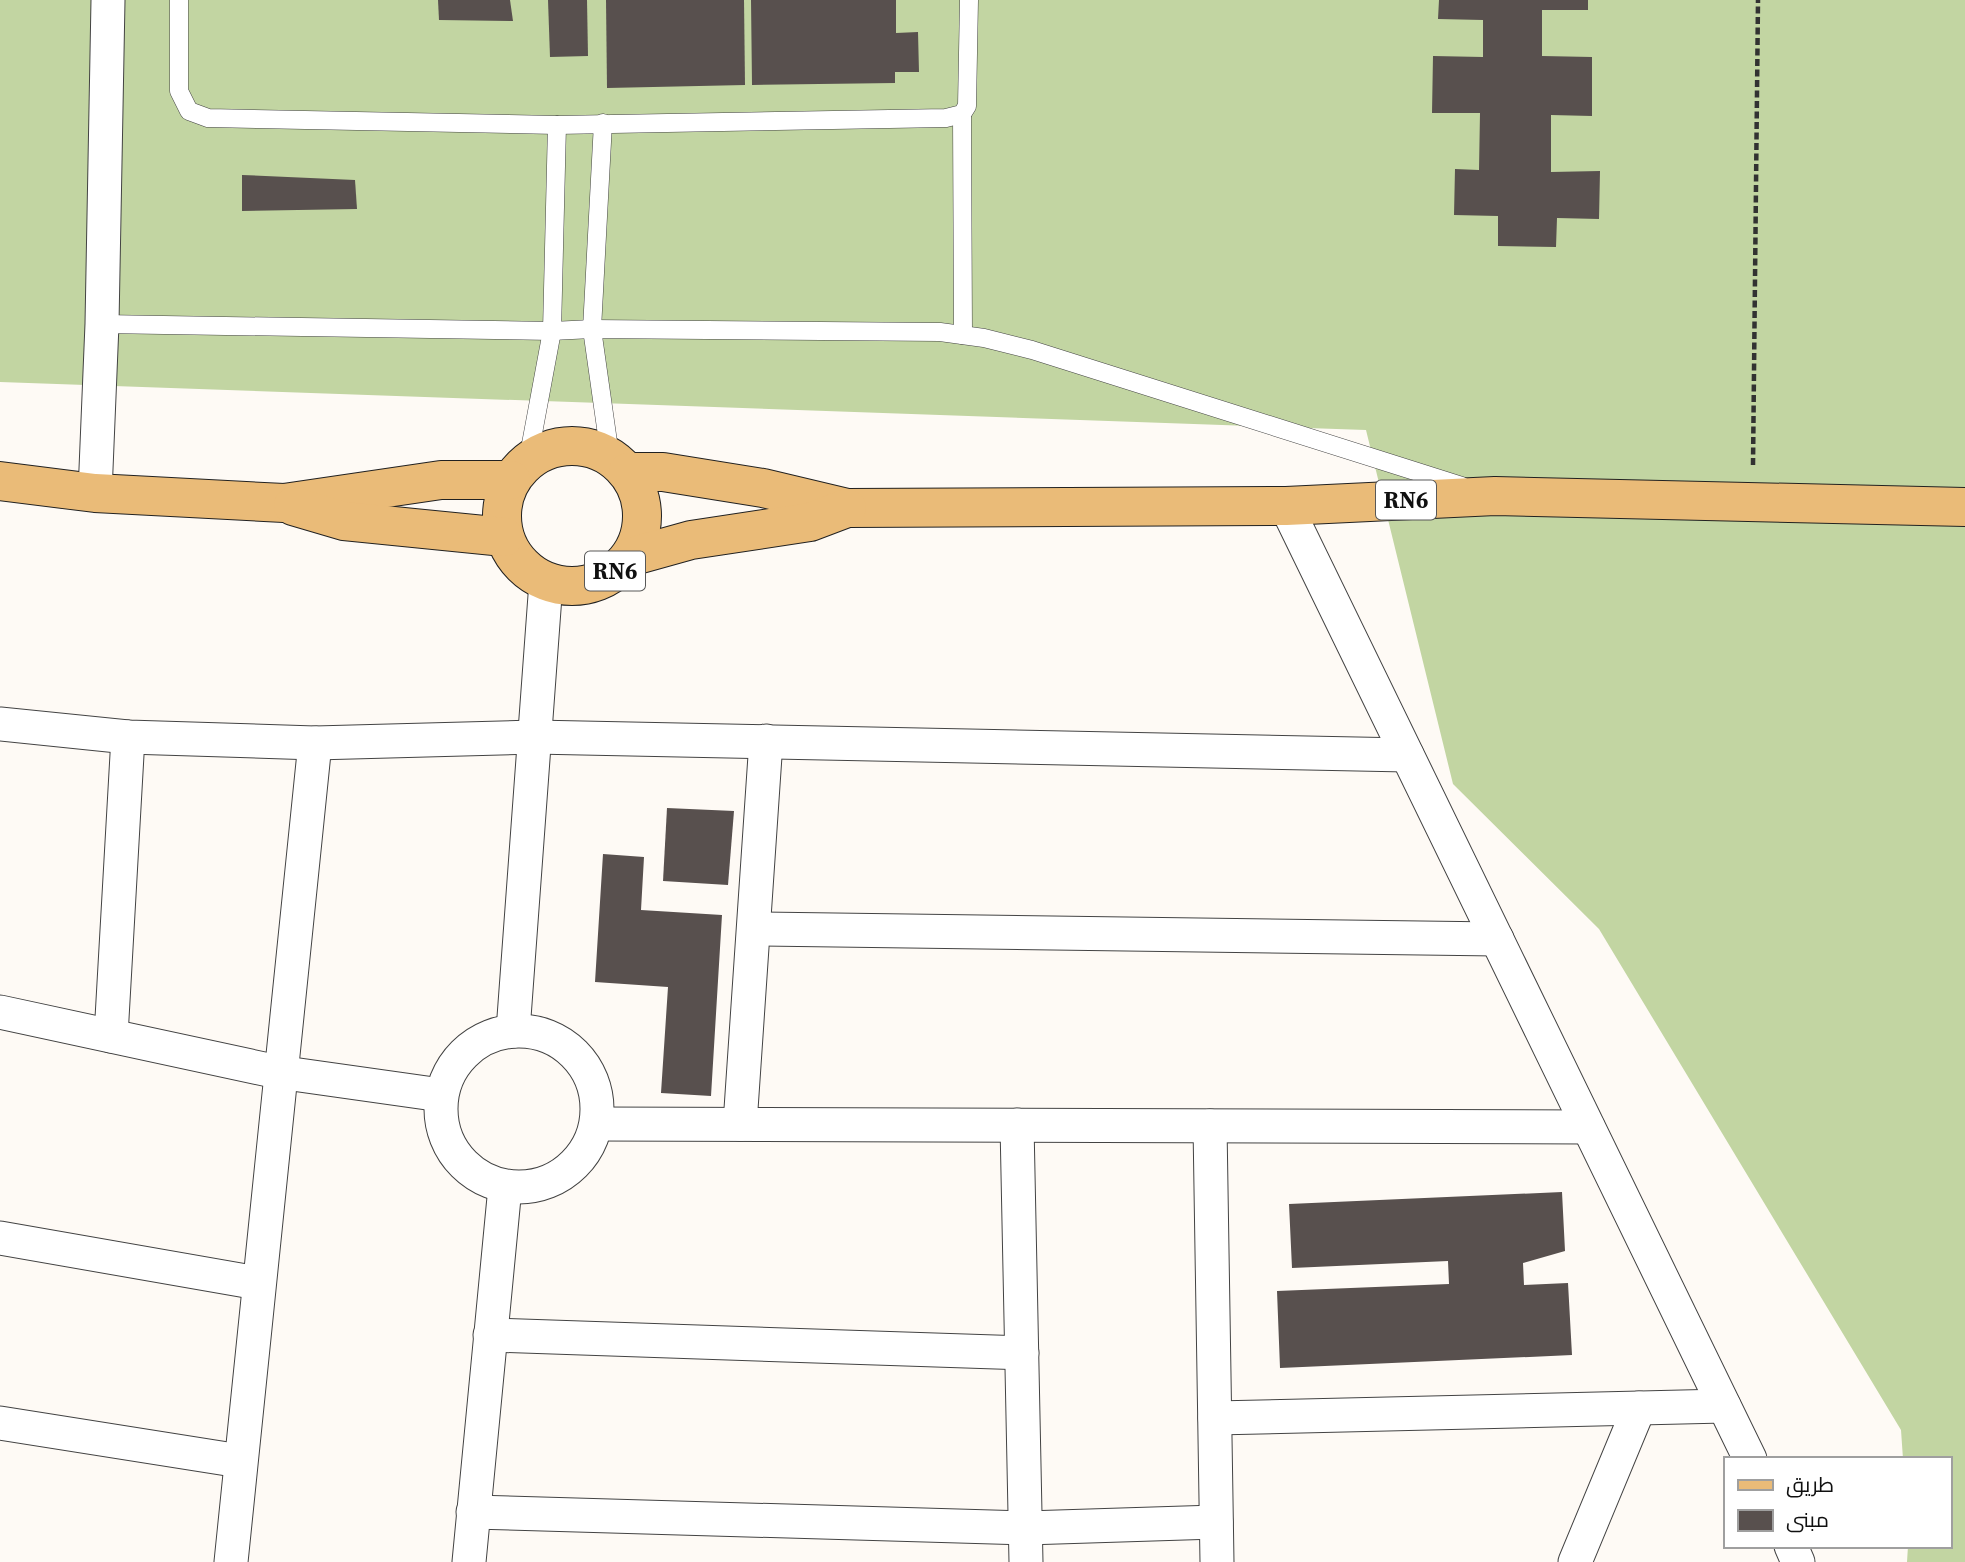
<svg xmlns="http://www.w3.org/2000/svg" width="1965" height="1562" viewBox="0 0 1965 1562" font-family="'Source Serif 4',Cairo,serif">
	<rect width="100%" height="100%" fill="#fefaf5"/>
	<path fill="#c2d5a2" d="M 0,0 L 1965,0 L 1965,1562 L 1907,1562 L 1908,1546 L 1949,1546 L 1949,1459 L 1903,1459 L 1901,1430 L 1599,929 L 1453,784 L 1366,430 L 0,382 Z"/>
	<g fill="#58504e">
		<path d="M 438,0 L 510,0 L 513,21 L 439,20 Z"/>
		<path d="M 548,0 L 587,0 L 588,56 L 550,57 Z"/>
		<path d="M 606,0 L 744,0 L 745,85 L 607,88 Z"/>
		<path d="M 751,0 L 896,0 L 896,33 L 918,32 L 919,72 L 895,72 L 895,83 L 752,85 Z"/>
		<path d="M 1439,0 L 1588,0 L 1588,10 L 1542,10 L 1542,56 L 1592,57 L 1592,116 L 1551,115 L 1551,172 L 1600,171 L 1599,219 L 1557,218 L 1556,247 L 1498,246 L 1498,216 L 1454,215 L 1455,169 L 1479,170 L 1480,113 L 1432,113 L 1433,56 L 1483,57 L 1483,20 L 1438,19 Z"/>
		<path d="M 242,175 L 355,180 L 357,209 L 242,211 Z"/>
		<path d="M 667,808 L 734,811 L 728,885 L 663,881 Z"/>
		<path d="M 603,854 L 644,857 L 641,910 L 722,915 L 711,1096 L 661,1093 L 668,987 L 595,982 Z"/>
		<path d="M 1562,1192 L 1565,1251 L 1523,1263 L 1524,1285 L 1568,1283 L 1572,1355 L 1280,1368 L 1277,1291 L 1449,1284 L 1448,1261 L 1292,1268 L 1289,1204 Z"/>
	</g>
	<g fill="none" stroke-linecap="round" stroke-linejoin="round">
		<defs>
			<g id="lane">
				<path d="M 179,0 L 179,91 L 189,111 L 208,118 L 557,125 L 946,118 L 962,114 L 967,106 L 969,0"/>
				<path d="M 962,114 L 963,335"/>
				<path d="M 603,123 L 592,329 L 610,456"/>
				<path d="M 102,324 L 552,331 L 592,329 L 940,332 L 984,338 L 1032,350 L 1462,486"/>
				<path d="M 528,460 L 552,331 L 557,125"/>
			</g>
			<g id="street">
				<path d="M 95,493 L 102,324 L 108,0"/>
				<path d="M 1286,506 L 1750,1459"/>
				<path d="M 0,724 L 128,737 L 315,743 L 534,737 L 1407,755"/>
				<path d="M 754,929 L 1497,939"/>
				<path d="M 0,1012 L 278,1072 L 441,1095"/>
				<circle cx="519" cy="1109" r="78"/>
				<path d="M 513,1031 L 546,582"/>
				<path d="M 111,1036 L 128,737"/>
				<path d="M 597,1124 L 1588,1127"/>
				<path d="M 740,1124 L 766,741"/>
				<path d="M 1017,1125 L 1026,1562"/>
				<path d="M 1210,1126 L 1217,1562"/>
				<path d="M 0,1238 L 258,1283"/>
				<path d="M 490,1335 L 1022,1353"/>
				<path d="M 1215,1418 L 1724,1406"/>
				<path d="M 0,1423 L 240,1461"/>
				<path d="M 473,1512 L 1026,1528 L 1216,1522"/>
				<path d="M 1791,1546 L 1798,1562"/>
				<path d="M 231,1562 L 315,743"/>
				<path d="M 469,1562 L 505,1187"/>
				<path d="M 1575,1562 L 1639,1408"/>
			</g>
			<g id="primary">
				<circle cx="572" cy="516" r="70"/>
				<path d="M 628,472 L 663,472 L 763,488 L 847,508 L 1286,506 L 1495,496 L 1965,507"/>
				<path d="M 0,481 L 95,493 L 284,503 L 441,480 L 511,480"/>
				<path d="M 293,506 L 344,521 L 504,537"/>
				<path d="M 630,557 L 691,540 L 810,522 L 847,508"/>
			</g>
		</defs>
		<use href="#lane" stroke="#434343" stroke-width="19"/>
		<use href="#street" stroke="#434343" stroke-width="35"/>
		<use href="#primary" stroke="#212121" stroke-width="40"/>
		<path stroke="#323232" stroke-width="4.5" stroke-dasharray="7 3.5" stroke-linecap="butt" d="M 1753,465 L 1758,0"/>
		<use href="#lane" stroke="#fff" stroke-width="18"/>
		<use href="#street" stroke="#fff" stroke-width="33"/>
		<use href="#primary" stroke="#eabb78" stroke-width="38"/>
	</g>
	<g text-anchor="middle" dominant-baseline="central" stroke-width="7" stroke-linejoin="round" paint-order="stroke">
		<g fill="#fff" stroke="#585858" stroke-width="2">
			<rect x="1376" y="480.5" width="60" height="39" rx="5"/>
			<rect x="585" y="551.5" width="60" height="39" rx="5"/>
		</g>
		<g font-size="23" font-weight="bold" fill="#101010">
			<text x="1406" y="500">RN6</text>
			<text x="615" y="571">RN6</text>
		</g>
	</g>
	<rect x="1724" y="1457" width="228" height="91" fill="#ffffff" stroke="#9f9f9f" stroke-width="2"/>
	<rect x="1738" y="1480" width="35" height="10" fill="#eabb78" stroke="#9f9f9f" stroke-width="2"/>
	<text x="1786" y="1492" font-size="21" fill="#101010">طريق</text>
	<rect x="1738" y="1510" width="35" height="21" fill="#58504e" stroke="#9f9f9f" stroke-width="2"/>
	<text x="1786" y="1527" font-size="21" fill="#101010">مبنى</text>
</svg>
